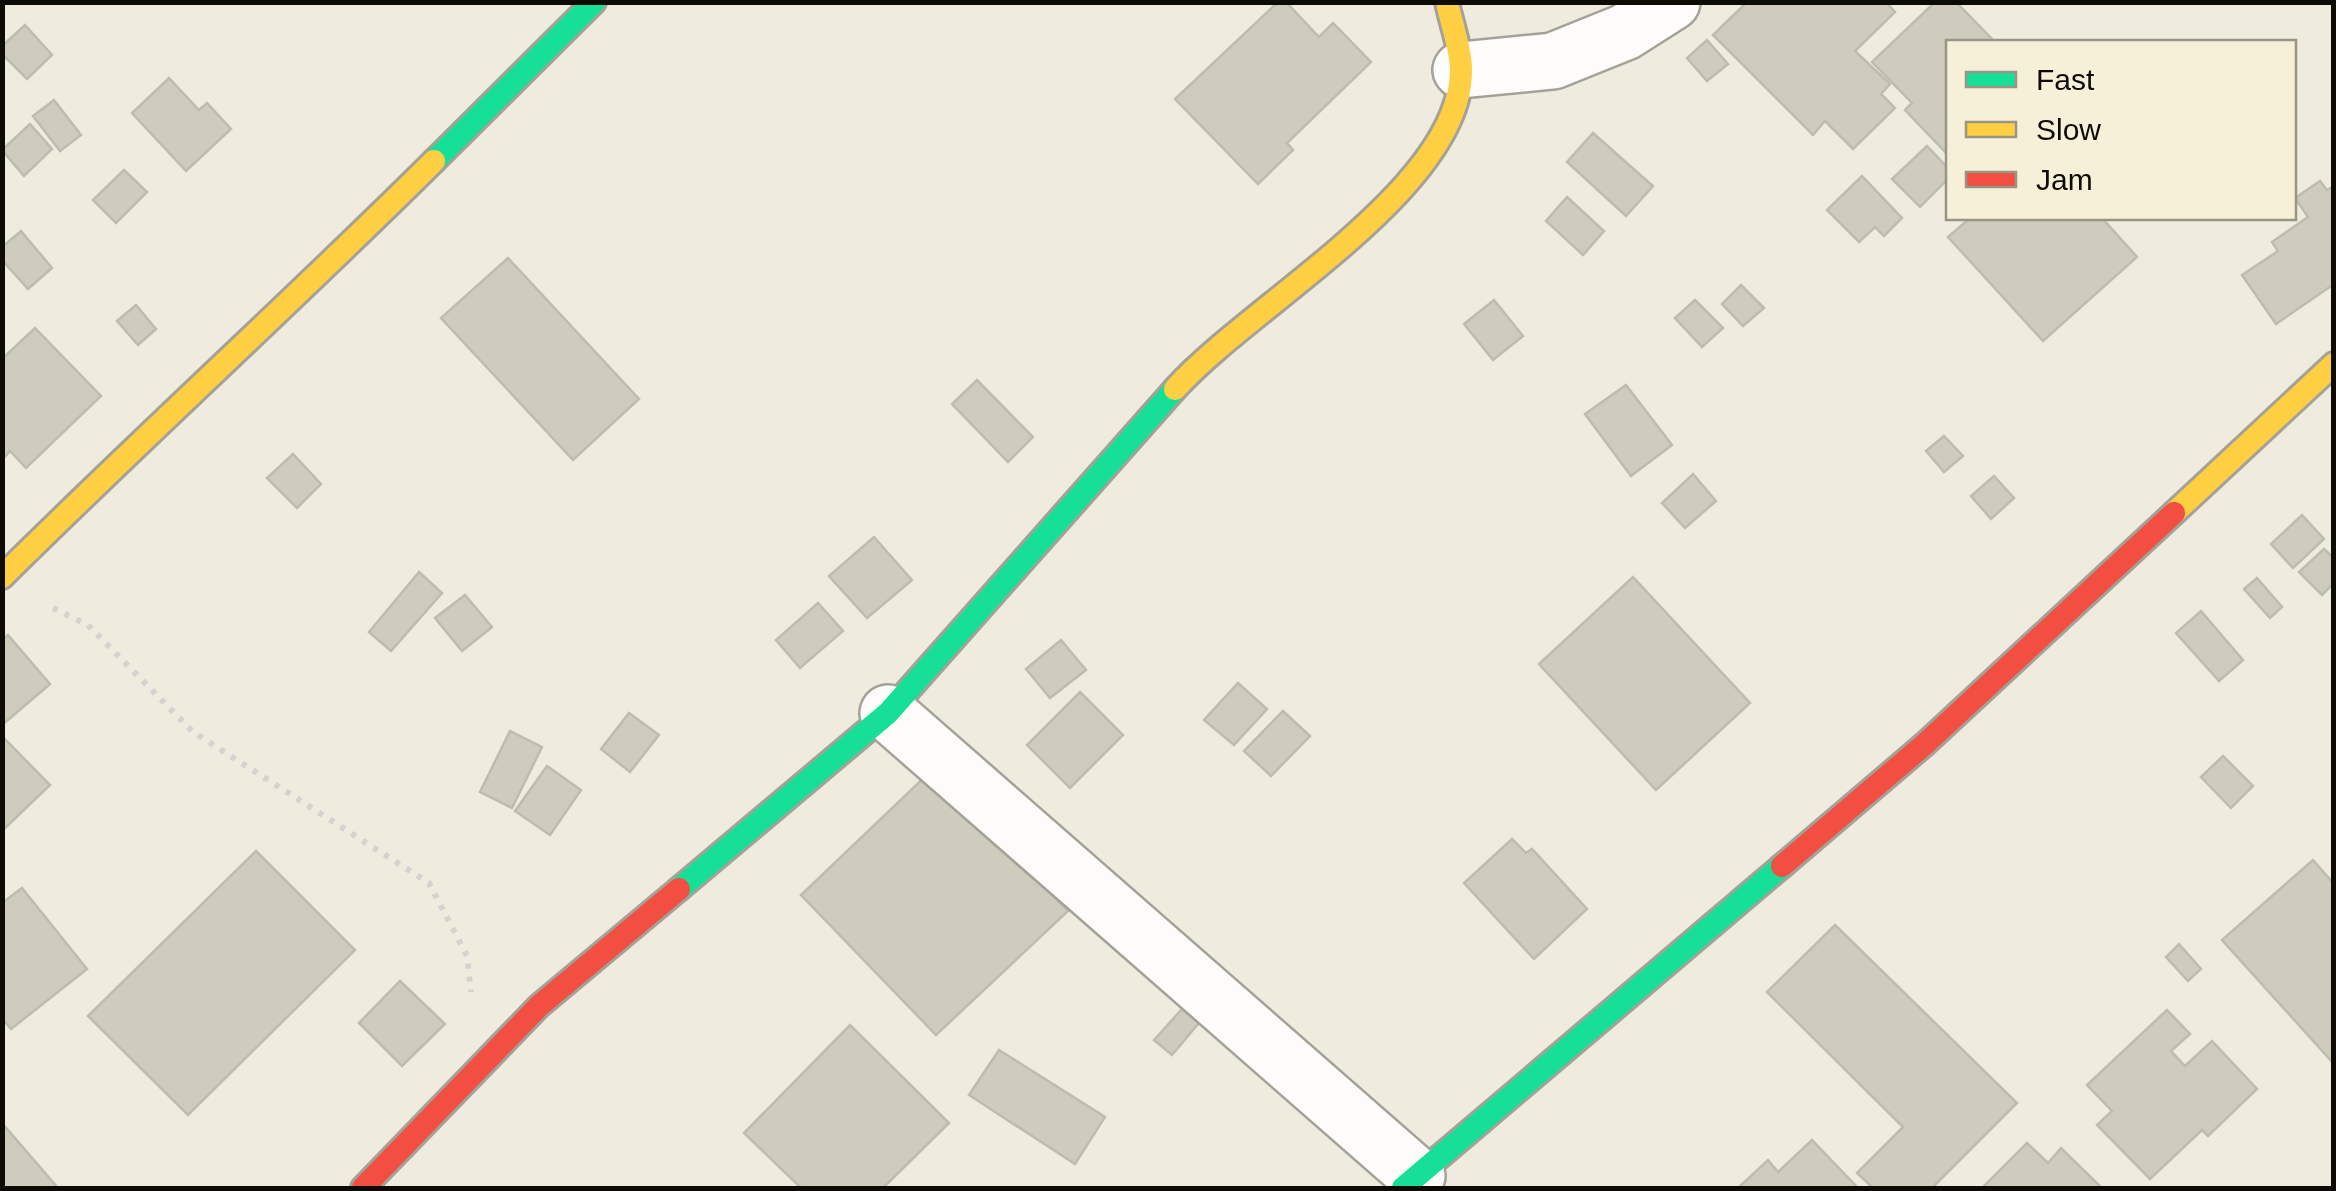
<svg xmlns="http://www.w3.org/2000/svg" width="2336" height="1191" viewBox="0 0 2336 1191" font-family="Arial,sans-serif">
	<rect width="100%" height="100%" fill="#efecdf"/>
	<g fill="#cfccbe" stroke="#bebbb1" stroke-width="2.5">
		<path d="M 1278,2 L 1286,2 L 1319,37 L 1333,23 L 1371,62 L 1287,143 L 1293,150 L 1258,184 L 1175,99 Z"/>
		<path d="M 1747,2 L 1886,2 L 1895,12 L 1855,51 L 1890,84 L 1881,94 L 1895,108 L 1853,149 L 1825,121 L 1813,135 L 1713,35 Z"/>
		<path d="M 1935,2 L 1956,2 L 1995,42 L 1948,42 L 1948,155 L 1905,110 L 1912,103 L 1872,62 Z"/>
		<path d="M 25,25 L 52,55 L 27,79 L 2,54 L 2,46 Z"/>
		<path d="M 1707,40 L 1728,64 L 1707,81 L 1687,58 Z"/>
		<path d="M 169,78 L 199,110 L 207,103 L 231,129 L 186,171 L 132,113 Z"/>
		<path d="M 54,100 L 81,135 L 60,151 L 33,116 Z"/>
		<path d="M 30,124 L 52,149 L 24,176 L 2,150 Z"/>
		<path d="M 1593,133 L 1653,186 L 1626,216 L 1567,162 Z"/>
		<path d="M 1927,146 L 1948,168 L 1948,179 L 1920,207 L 1892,179 Z"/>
		<path d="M 124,170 L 147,192 L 116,223 L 93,200 Z"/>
		<path d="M 1862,176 L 1902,218 L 1884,236 L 1875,227 L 1859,242 L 1827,210 Z"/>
		<path d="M 2320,181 L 2327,190 L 2334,186 L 2334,284 L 2276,324 L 2242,275 L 2278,251 L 2272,242 L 2308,217 L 2295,198 Z"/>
		<path d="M 1567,197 L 1604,231 L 1583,255 L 1546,221 Z"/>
		<path d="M 1970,218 L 2102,218 L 2137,257 L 2043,341 L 1948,237 Z"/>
		<path d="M 21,231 L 52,268 L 28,289 L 2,260 L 2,247 Z"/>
		<path d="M 508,258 L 639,399 L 573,460 L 441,318 Z"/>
		<path d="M 1741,285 L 1764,308 L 1743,326 L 1722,304 Z"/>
		<path d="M 1494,300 L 1523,336 L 1493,360 L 1464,324 Z"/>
		<path d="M 1695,300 L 1723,328 L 1702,347 L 1675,318 Z"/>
		<path d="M 136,305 L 156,329 L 138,345 L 117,321 Z"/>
		<path d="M 35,328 L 101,396 L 26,468 L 10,451 L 2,460 L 2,359 Z"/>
		<path d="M 977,380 L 1033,437 L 1008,462 L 952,404 Z"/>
		<path d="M 1626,385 L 1672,445 L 1631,476 L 1585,414 Z"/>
		<path d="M 1944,436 L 1963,456 L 1944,472 L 1926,451 Z"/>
		<path d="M 293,454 L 321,484 L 297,508 L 267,478 Z"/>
		<path d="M 1693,474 L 1716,501 L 1685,528 L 1662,503 Z"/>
		<path d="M 1994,476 L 2014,498 L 1991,519 L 1971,496 Z"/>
		<path d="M 2302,515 L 2324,539 L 2293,568 L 2271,544 Z"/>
		<path d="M 874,537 L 912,580 L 867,618 L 829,576 Z"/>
		<path d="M 2324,549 L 2334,558 L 2334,583 L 2322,595 L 2299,572 Z"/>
		<path d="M 419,572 L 442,593 L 391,651 L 369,632 Z"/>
		<path d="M 1633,577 L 1750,703 L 1656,790 L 1539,664 Z"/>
		<path d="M 2257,578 L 2282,607 L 2270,618 L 2244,589 Z"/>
		<path d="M 465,595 L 492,627 L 462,651 L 435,618 Z"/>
		<path d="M 818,603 L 843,631 L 800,668 L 776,640 Z"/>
		<path d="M 2201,611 L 2243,660 L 2219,681 L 2176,633 Z"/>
		<path d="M 8,635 L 50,684 L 2,725 L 2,640 Z"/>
		<path d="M 1061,640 L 1086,670 L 1050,698 L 1026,669 Z"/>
		<path d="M 1238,683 L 1267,709 L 1234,745 L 1204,720 Z"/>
		<path d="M 1080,692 L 1123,735 L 1070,788 L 1027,745 Z"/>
		<path d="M 1283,711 L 1310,736 L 1271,776 L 1244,751 Z"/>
		<path d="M 629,713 L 659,735 L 630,772 L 601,749 Z"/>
		<path d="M 510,731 L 542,747 L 512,808 L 480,792 Z"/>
		<path d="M 2,736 L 50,785 L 2,831 Z"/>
		<path d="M 2223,756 L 2253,786 L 2231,808 L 2201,777 Z"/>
		<path d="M 547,766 L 581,790 L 550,835 L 515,811 Z"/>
		<path d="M 932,770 L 1068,911 L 936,1035 L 801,895 Z"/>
		<path d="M 1512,839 L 1526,853 L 1532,849 L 1587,909 L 1534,959 L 1464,883 Z"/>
		<path d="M 256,851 L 355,950 L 188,1115 L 88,1016 Z"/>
		<path d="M 2313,860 L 2334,884 L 2334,1064 L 2222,940 Z"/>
		<path d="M 22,888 L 87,969 L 11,1029 L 2,1018 L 2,903 Z"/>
		<path d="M 1835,925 L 2017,1103 L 1932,1188 L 1873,1188 L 1857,1173 L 1903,1127 L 1767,992 Z"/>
		<path d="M 2179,944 L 2201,969 L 2188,981 L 2166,957 Z"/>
		<path d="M 400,981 L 445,1024 L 402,1066 L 359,1023 Z"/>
		<path d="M 1182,1009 L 1199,1023 L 1172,1055 L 1154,1040 Z"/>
		<path d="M 2167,1010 L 2190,1034 L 2171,1051 L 2185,1066 L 2212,1041 L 2257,1089 L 2208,1136 L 2202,1130 L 2150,1179 L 2097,1125 L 2112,1111 L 2087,1085 Z"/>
		<path d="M 850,1025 L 949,1123 L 883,1188 L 801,1188 L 744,1133 Z"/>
		<path d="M 999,1050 L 1105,1117 L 1075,1164 L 969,1095 Z"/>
		<path d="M 2,1123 L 58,1188 L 2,1188 Z"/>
		<path d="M 1812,1140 L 1858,1188 L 1738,1188 L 1768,1160 L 1778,1172 Z"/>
		<path d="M 2027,1143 L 2048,1163 L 2061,1148 L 2102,1188 L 1982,1188 Z"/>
	</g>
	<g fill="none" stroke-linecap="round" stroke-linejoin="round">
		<defs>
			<g id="street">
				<path d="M 1461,70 L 1553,61 L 1625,32 L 1672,2"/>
				<path d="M 888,713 L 1417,1176"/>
			</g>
			<g id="fast">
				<path d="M 434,161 L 594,2"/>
				<path d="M 679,889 L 888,713 L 1175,389"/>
				<path d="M 1403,1188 L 1782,866"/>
			</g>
			<g id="slow">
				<path d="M 1175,389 C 1249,306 1462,188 1461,70 C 1461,48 1451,23 1447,2"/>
				<path d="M 2174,513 L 2334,364"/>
				<path d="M 2,577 C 144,436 292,302 434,161"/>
			</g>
			<g id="jam">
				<path d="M 1782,866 L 1925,744 L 2174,513"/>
				<path d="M 363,1188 L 539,1006 L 679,889"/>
			</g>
		</defs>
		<use href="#street" stroke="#a4a298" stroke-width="60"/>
		<use href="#fast" stroke="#a4a298" stroke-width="28"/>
		<use href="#slow" stroke="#a4a298" stroke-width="28"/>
		<use href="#jam" stroke="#a4a298" stroke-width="28"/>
		<path stroke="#d4d3d0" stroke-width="6" stroke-dasharray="5 8" stroke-linecap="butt" d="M 53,608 L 88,625 L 193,732 L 429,883 L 467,956 L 471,992"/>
		<use href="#street" stroke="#fdfcfa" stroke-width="55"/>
		<use href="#fast" stroke="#16e098" stroke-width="22"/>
		<use href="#slow" stroke="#ffcf43" stroke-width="22"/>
		<use href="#jam" stroke="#f24e42" stroke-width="22"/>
	</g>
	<rect width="2336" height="1191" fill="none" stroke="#0d0b05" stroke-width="10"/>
	<rect x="1946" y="40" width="350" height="180" fill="#f6f0d8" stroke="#999484" stroke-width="2.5"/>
	<rect x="1966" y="72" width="50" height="15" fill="#16e098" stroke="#999484" stroke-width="2.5"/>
	<text x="2036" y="90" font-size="30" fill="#0d0b05">Fast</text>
	<rect x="1966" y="122" width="50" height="15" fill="#ffcf43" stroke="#999484" stroke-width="2.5"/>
	<text x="2036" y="140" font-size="30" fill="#0d0b05">Slow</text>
	<rect x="1966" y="172" width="50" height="15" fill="#f24e42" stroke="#999484" stroke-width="2.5"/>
	<text x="2036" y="190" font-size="30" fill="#0d0b05">Jam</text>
</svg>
